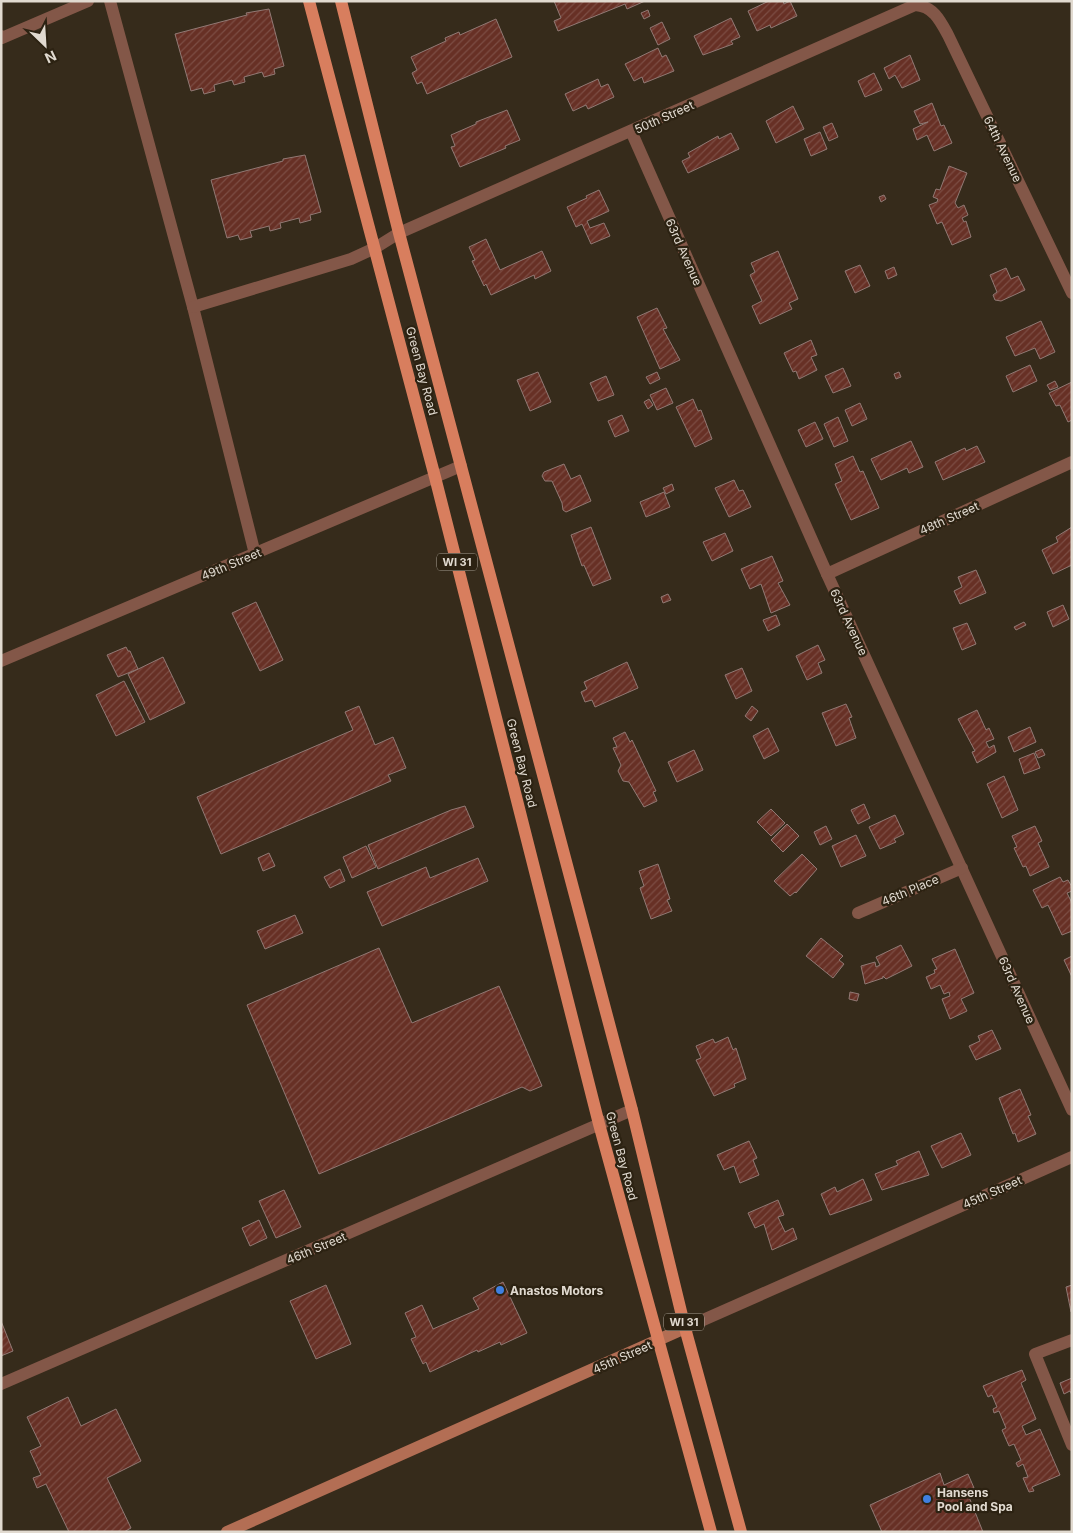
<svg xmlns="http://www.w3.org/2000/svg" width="1073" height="1533" viewBox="0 0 1073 1533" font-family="Inter,sans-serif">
	<defs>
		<pattern id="building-hatch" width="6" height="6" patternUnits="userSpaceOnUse" patternTransform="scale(1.25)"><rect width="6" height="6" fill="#673025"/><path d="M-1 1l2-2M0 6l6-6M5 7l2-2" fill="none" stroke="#7c4d44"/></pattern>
	</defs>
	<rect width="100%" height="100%" fill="#362b1b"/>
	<g fill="url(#building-hatch)" stroke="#917974">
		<path d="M 554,1 L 645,1 L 627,9 L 625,4 L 558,31 L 554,21 L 561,18 Z"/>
		<path d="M 769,1 L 783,1 L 784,4 L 790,1 L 797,16 L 771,28 L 770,25 L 757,31 L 748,11 Z"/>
		<path d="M 269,9 L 284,66 L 274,69 L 275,74 L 264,77 L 262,72 L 244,77 L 245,82 L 234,85 L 232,80 L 214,85 L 215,91 L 204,94 L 202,88 L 191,91 L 175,34 L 247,15 L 246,13 Z"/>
		<path d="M 648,10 L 650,16 L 644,19 L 641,13 Z"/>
		<path d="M 731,18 L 740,37 L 731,41 L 733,44 L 703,55 L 694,36 Z"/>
		<path d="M 496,19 L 512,57 L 427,94 L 422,82 L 417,84 L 412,73 L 417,70 L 411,57 L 446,41 L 445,38 L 459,32 L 460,35 Z"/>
		<path d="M 662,22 L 670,39 L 658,45 L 650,28 Z"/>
		<path d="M 658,48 L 662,57 L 666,55 L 674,71 L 644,83 L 642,77 L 634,81 L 625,64 Z"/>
		<path d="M 910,55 L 920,80 L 902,88 L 895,75 L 889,79 L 884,68 Z"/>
		<path d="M 874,73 L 882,90 L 865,97 L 858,81 Z"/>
		<path d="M 598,79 L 601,87 L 608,84 L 614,97 L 588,109 L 586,105 L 573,111 L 565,94 Z"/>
		<path d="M 932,103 L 941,126 L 944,125 L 952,143 L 934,151 L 927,135 L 917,140 L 913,129 L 928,122 L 920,124 L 914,111 Z"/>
		<path d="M 793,106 L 804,129 L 776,143 L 766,121 Z"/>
		<path d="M 507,110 L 520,140 L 505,146 L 506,148 L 460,167 L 451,147 L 455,146 L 451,135 L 476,124 L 476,122 Z"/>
		<path d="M 832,123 L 838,137 L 829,141 L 823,127 Z"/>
		<path d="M 820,132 L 827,149 L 811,156 L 804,139 Z"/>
		<path d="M 731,133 L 739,149 L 688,173 L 682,161 L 690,157 L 688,153 L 718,136 L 719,139 Z"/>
		<path d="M 305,155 L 321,212 L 310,215 L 311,220 L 300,223 L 299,218 L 280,223 L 281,228 L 270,231 L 269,226 L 250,231 L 252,237 L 240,240 L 238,235 L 227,238 L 211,180 L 283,161 L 283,159 Z"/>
		<path d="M 949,166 L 967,173 L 955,203 L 958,208 L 964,205 L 968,215 L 962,218 L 964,222 L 966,221 L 971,237 L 952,245 L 942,222 L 937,224 L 929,205 L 937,202 L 938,199 L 933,197 L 936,189 L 940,190 Z"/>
		<path d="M 599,190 L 609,211 L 587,221 L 590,228 L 604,223 L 610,236 L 591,244 L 582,224 L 576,227 L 567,207 L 587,198 L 586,196 Z"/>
		<path d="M 884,195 L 886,199 L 881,202 L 879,197 Z"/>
		<path d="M 486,239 L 500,270 L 542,251 L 551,271 L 535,279 L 534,275 L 491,295 L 486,284 L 484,286 L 472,261 L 475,260 L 469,247 Z"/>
		<path d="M 778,251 L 798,299 L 789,303 L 792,309 L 760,324 L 752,306 L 762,301 L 750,275 L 755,272 L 751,263 Z"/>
		<path d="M 860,265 L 870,286 L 855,293 L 845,271 Z"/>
		<path d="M 894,267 L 897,275 L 888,279 L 885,271 Z"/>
		<path d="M 1006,268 L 1011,279 L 1018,276 L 1025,290 L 1001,301 L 995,300 L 993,295 L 997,292 L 990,275 Z"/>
		<path d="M 657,308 L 667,328 L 663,329 L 680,360 L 660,369 L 637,317 Z"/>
		<path d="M 1041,321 L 1055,352 L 1040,359 L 1035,348 L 1015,356 L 1006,337 Z"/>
		<path d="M 811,340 L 817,355 L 811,357 L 817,370 L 799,379 L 796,371 L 793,372 L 784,353 Z"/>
		<path d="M 1030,365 L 1037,381 L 1013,392 L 1006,376 Z"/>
		<path d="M 843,368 L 851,386 L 833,393 L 825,376 Z"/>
		<path d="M 538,372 L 551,402 L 530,411 L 517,380 Z"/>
		<path d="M 657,372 L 660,379 L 650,384 L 646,377 Z"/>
		<path d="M 899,372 L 901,377 L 896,379 L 894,374 Z"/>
		<path d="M 606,376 L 614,395 L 598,401 L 590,383 Z"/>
		<path d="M 1055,381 L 1058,387 L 1050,390 L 1047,385 Z"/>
		<path d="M 1072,382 L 1072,420 L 1068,422 L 1060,405 L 1056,406 L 1049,393 Z"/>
		<path d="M 666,388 L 673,403 L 657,410 L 650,395 Z"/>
		<path d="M 649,399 L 653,405 L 648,409 L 644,402 Z"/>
		<path d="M 693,399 L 698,411 L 701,410 L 712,439 L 695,447 L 676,407 Z"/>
		<path d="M 860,403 L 867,419 L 852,426 L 845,410 Z"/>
		<path d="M 622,415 L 629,431 L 615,437 L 608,421 Z"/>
		<path d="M 838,417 L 848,441 L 834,447 L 824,424 Z"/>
		<path d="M 815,422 L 823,439 L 806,447 L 798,430 Z"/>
		<path d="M 911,441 L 923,467 L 909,473 L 907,468 L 881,480 L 871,459 Z"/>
		<path d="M 977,446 L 985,462 L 943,480 L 935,462 L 965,448 L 966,451 Z"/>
		<path d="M 853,456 L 860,472 L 863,471 L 879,508 L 851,520 L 835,484 L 842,481 L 835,464 Z"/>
		<path d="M 564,464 L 571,479 L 580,475 L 591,501 L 566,512 L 563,510 L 562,503 L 552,481 L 545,481 L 542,476 L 544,472 Z"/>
		<path d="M 734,480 L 739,491 L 743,490 L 751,507 L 729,517 L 715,488 Z"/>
		<path d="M 672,484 L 674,490 L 666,494 L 663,488 Z"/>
		<path d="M 664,492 L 670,507 L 646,517 L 640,502 Z"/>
		<path d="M 591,527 L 611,579 L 593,586 L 584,565 L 582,566 L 571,535 Z"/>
		<path d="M 1072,527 L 1072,565 L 1053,574 L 1042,550 L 1058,542 L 1056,537 Z"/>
		<path d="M 725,533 L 733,551 L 712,561 L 703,542 Z"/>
		<path d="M 772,556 L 783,581 L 778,583 L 790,605 L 771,613 L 761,584 L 750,589 L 741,569 Z"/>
		<path d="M 976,570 L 986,593 L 960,604 L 954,591 L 962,587 L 958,577 Z"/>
		<path d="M 668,594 L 671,600 L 663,603 L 661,597 Z"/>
		<path d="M 256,602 L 283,660 L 260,671 L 232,613 Z"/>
		<path d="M 1063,605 L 1069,619 L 1053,627 L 1047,612 Z"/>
		<path d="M 776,615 L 780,625 L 768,631 L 763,620 Z"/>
		<path d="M 1024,622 L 1026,625 L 1016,630 L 1014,627 Z"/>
		<path d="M 967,623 L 976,644 L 962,650 L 953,628 Z"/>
		<path d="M 818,645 L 825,660 L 818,663 L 822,673 L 807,680 L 796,656 Z"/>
		<path d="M 126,647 L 128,651 L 130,651 L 138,669 L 118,677 L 107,655 Z"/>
		<path d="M 163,657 L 185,703 L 150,720 L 128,674 Z"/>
		<path d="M 627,662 L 638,688 L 595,707 L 592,700 L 585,702 L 581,692 L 587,689 L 584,682 Z"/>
		<path d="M 742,668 L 752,691 L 736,699 L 725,675 Z"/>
		<path d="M 124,681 L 145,722 L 116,736 L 96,695 Z"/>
		<path d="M 846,704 L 852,717 L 849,718 L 856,738 L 836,746 L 822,713 Z"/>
		<path d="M 359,706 L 375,745 L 393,737 L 406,768 L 388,775 L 391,781 L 221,854 L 197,797 L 353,730 L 345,712 Z"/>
		<path d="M 752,706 L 758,711 L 751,721 L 745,716 Z"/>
		<path d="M 977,710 L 986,730 L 989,728 L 994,739 L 986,742 L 989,748 L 994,745 L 996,752 L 977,763 L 972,752 L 975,751 L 958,719 Z"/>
		<path d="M 1030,727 L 1036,742 L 1014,752 L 1008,737 Z"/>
		<path d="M 768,728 L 779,751 L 764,759 L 753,736 Z"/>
		<path d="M 625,732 L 630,742 L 632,740 L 656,791 L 653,792 L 657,801 L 644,807 L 629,782 L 623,781 L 618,771 L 621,765 L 613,748 L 617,747 L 613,738 Z"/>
		<path d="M 1042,749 L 1045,755 L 1038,758 L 1035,752 Z"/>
		<path d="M 694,750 L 703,770 L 677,782 L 668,762 Z"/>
		<path d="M 1034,753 L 1040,768 L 1024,774 L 1019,759 Z"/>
		<path d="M 1004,776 L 1018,810 L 1002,818 L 987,784 Z"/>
		<path d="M 864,804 L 870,818 L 858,824 L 851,810 Z"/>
		<path d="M 465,806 L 474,827 L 378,869 L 368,845 L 451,810 Z"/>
		<path d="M 771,809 L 785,823 L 771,836 L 757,822 Z"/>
		<path d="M 895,815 L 904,834 L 894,839 L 896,842 L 880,849 L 869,827 Z"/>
		<path d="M 787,824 L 799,836 L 783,852 L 771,840 Z"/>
		<path d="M 826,826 L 832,839 L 820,845 L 814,832 Z"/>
		<path d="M 1035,826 L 1042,841 L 1038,843 L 1049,867 L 1030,876 L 1026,866 L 1023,867 L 1014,848 L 1017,847 L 1012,836 Z"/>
		<path d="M 856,835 L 866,856 L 841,867 L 832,846 Z"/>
		<path d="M 366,846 L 376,867 L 352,878 L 343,857 Z"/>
		<path d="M 269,853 L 275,866 L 263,871 L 258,858 Z"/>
		<path d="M 802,854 L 817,869 L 796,893 L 795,892 L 790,896 L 774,881 Z"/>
		<path d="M 478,858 L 488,881 L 382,926 L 367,892 L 426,867 L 430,878 Z"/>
		<path d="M 658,864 L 670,899 L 667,900 L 672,911 L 651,919 L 640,888 L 644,886 L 639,871 Z"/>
		<path d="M 340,869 L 345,881 L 330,888 L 324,877 Z"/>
		<path d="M 1060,877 L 1063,882 L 1068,880 L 1072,887 L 1072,891 L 1067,893 L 1072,903 L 1072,931 L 1062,935 L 1048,905 L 1042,908 L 1033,890 Z"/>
		<path d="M 295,915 L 303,933 L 265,949 L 257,931 Z"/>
		<path d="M 821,938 L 843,956 L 839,960 L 844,964 L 833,978 L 806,956 Z"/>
		<path d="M 901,945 L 912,966 L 886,979 L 883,976 L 883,978 L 865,984 L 861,966 L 875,962 L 876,967 L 880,965 L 876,957 Z"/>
		<path d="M 379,948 L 412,1023 L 499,986 L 542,1086 L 530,1091 L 522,1087 L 319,1174 L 247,1005 Z"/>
		<path d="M 955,949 L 974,993 L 961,999 L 967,1011 L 950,1019 L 942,999 L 950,996 L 949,992 L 944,994 L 940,985 L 931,989 L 926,977 L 935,973 L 934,970 L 937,969 L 932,959 Z"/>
		<path d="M 1072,956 L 1072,977 L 1064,960 Z"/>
		<path d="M 850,992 L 859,994 L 857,1001 L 849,999 Z"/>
		<path d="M 992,1030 L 1001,1049 L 976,1060 L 969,1046 L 980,1041 L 978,1036 Z"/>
		<path d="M 728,1037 L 733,1050 L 736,1048 L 746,1079 L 734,1084 L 735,1087 L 714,1096 L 696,1060 L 701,1058 L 696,1046 L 713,1039 L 715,1043 Z"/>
		<path d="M 1020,1089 L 1031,1115 L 1028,1116 L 1036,1134 L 1018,1142 L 1015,1133 L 1013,1134 L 999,1098 Z"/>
		<path d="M 961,1133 L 971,1155 L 942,1168 L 931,1146 Z"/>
		<path d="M 749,1141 L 757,1158 L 753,1160 L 759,1175 L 740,1183 L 734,1166 L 724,1170 L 717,1155 Z"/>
		<path d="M 919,1151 L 929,1175 L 882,1190 L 875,1174 L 898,1165 L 896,1161 Z"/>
		<path d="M 863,1179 L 872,1200 L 830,1215 L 821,1194 L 835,1187 L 837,1192 Z"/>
		<path d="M 284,1190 L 301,1227 L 276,1238 L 259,1201 Z"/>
		<path d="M 778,1200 L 784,1215 L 778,1217 L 785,1232 L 793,1228 L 797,1239 L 772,1250 L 764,1224 L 755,1228 L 748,1213 Z"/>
		<path d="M 259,1220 L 267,1238 L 250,1246 L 242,1228 Z"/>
		<path d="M 503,1282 L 527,1333 L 501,1345 L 500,1342 L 478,1352 L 477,1350 L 430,1372 L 426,1362 L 423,1364 L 411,1339 L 416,1337 L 405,1313 L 422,1305 L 433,1329 L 479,1309 L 473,1298 Z"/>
		<path d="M 326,1285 L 351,1344 L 316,1359 L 290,1301 Z"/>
		<path d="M 1072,1285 L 1072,1311 L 1071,1312 L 1066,1287 Z"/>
		<path d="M 1,1321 L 13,1351 L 1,1356 Z"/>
		<path d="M 1022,1370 L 1026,1380 L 1021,1383 L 1036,1419 L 1022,1426 L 1026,1435 L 1040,1429 L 1060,1475 L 1032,1487 L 1034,1491 L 1029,1492 L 1023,1478 L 1028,1477 L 1023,1464 L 1018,1467 L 1016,1463 L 1021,1460 L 1014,1444 L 1009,1446 L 1002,1430 L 1006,1428 L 999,1411 L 994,1413 L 993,1409 L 997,1407 L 992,1395 L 988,1397 L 983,1386 Z"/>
		<path d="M 1072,1378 L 1072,1395 L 1070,1391 L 1064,1394 L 1060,1383 Z"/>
		<path d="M 68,1397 L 81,1426 L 116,1409 L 141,1461 L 107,1478 L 131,1528 L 124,1532 L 69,1532 L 46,1484 L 37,1488 L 33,1478 L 41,1475 L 30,1451 L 41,1446 L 27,1417 Z"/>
		<path d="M 940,1473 L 944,1485 L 968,1474 L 974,1488 L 967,1492 L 983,1532 L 882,1532 L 870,1505 Z"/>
	</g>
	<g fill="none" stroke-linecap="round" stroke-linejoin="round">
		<g stroke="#835748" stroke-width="12">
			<path d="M 110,1 L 193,307 L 255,554"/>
			<path d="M 1,36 L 2,38 L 88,1"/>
			<path d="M 631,131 L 827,574 L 1072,1110"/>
			<path d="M 193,307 L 351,259 L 375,248 L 399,233 L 915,5 C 933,6 940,20 948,35 L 1072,293"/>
			<path d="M 827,574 L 1072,462"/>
			<path d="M 1,661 L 461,466"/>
			<path d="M 858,913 L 962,868"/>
			<path d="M 685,1328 L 1072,1157"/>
			<path d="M 1072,1340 L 1035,1354 L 1072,1445"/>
			<path d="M 1,1384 L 632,1110"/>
		</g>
		<path stroke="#b36e54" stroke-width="12" d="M 227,1532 L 685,1328"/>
		<g stroke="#d87e5e" stroke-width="12">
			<path d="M 309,1 L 435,477 L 599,1124 L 711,1532"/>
			<path d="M 341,1 L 399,233 L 632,1110 L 685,1328 L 741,1532"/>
		</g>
	</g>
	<g fill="#3f7fe0" stroke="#2c2212" stroke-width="2">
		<circle cx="500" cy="1290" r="5"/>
		<circle cx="927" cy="1499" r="5"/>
	</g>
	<g text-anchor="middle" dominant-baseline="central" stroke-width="4.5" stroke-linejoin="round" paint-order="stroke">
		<g fill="#2c2212" stroke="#aba397" stroke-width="1">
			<rect x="437" y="553.5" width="40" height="17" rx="4"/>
			<rect x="664" y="1313.5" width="40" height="17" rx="4"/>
		</g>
		<g font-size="11" font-weight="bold" fill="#e1dad0">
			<text x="457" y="562">WI 31</text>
			<text x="684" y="1322">WI 31</text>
		</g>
		<g font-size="12" fill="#e1dad0" stroke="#2c2212">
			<text transform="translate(664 117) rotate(-24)">50th Street</text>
			<text transform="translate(1003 149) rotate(64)">64th Avenue</text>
			<text transform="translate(684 252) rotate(66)">63rd Avenue</text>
			<text transform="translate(422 371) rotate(75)">Green Bay Road</text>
			<text transform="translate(949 518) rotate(-24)">48th Street</text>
			<text transform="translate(231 564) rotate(-23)">49th Street</text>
			<text transform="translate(849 622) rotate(65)">63rd Avenue</text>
			<text transform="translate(522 763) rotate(76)">Green Bay Road</text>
			<text transform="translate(910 890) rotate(-23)">46th Place</text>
			<text transform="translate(1017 990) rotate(66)">63rd Avenue</text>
			<text transform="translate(622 1156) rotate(75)">Green Bay Road</text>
			<text transform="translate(992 1192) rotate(-24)">45th Street</text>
			<text transform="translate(316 1248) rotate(-23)">46th Street</text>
			<text transform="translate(622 1357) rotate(-24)">45th Street</text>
		</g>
		<g font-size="12" font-weight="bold" fill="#e1dad0" stroke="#2c2212" text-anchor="start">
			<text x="510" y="1290">Anastos Motors</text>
			<text x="937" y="1492">Hansens<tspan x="937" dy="14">Pool and Spa</tspan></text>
		</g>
	</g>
	<rect width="1073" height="1533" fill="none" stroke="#e1dad0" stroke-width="5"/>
	<g transform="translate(45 45) rotate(155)" stroke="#2c2212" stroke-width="4" paint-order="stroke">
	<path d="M0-4L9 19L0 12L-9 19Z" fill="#e1dad0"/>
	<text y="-8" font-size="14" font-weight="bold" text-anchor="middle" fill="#e1dad0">N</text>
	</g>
</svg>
